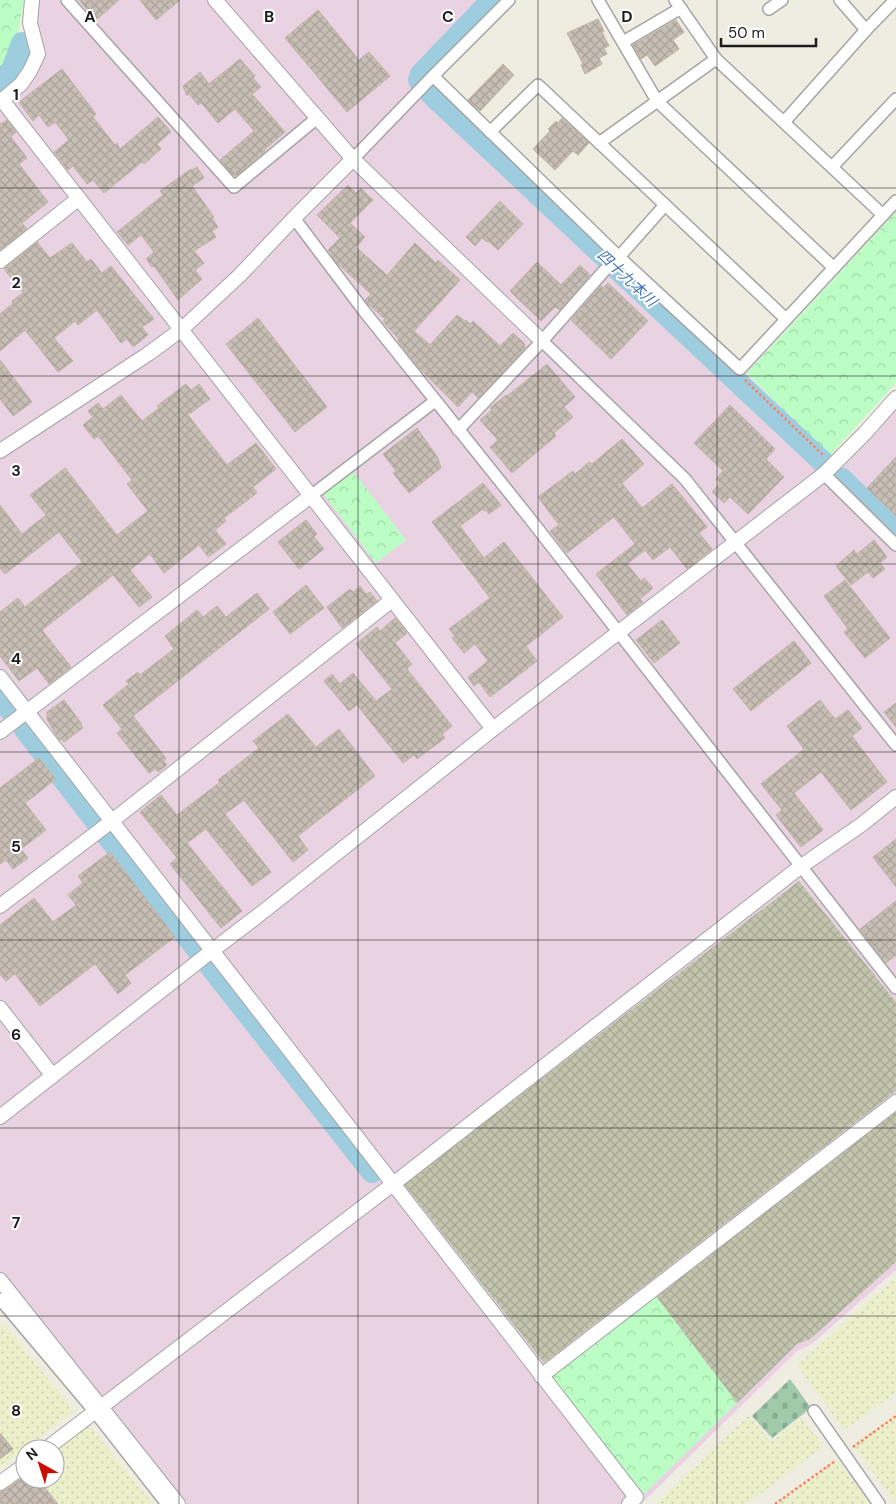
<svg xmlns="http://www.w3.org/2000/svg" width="896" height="1504" viewBox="0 0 896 1504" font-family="'DM Sans','Noto Sans JP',sans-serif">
	<defs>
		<pattern id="construction-cross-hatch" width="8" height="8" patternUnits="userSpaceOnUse" patternTransform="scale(1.25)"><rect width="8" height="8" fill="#c3c4ad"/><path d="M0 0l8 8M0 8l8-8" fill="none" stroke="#a7a894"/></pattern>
		<pattern id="farmland-dots" width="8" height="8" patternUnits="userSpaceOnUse" patternTransform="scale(1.25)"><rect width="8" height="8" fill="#ebf0cb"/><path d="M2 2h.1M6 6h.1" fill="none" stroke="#c9cdae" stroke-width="1.8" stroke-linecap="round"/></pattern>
		<pattern id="cemetery-stones" width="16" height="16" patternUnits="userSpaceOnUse" patternTransform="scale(1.25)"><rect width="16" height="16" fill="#a1caaa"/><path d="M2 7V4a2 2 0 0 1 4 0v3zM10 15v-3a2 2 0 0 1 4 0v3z" fill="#8aad92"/></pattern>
		<pattern id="park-crowns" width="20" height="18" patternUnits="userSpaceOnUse" patternTransform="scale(1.25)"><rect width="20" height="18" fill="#bbfdc4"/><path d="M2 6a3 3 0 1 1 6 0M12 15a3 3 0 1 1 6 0" fill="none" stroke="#a0d8a8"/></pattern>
		<pattern id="building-cross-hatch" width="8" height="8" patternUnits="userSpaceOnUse" patternTransform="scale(1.25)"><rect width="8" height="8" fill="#c7beb5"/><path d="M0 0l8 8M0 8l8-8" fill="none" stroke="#aaa39b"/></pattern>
	</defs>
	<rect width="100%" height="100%" fill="#efece2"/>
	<path fill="#e9d3e3" d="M 39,0 L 497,0 L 431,71 L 837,470 L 896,406 L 896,1270 L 813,1343 L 796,1352 L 641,1504 L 182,1504 L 96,1392 L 0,1271 L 0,107 L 41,56 L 43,43 L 37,26 L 37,18 Z"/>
	<g fill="url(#construction-cross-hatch)">
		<path d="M 799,881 L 896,1002 L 896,1091 L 544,1363 L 404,1184 Z"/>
		<path d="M 896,1110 L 896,1262 L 810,1339 L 797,1344 L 737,1403 L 655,1295 Z"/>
	</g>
	<g fill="url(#farmland-dots)">
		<path d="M 896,1277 L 896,1393 L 844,1430 L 797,1365 Z"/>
		<path d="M 4,1324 L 74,1411 L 0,1468 L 0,1327 Z"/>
		<path d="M 896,1415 L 896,1504 L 853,1445 Z"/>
		<path d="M 748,1416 L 771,1442 L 801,1418 L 824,1446 L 747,1504 L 656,1504 Z"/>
		<path d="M 87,1423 L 153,1504 L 0,1504 L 0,1490 L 25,1471 L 25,1479 L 55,1479 L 55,1449 Z"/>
		<path d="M 837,1459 L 870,1504 L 776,1504 Z"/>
	</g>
	<path fill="url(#cemetery-stones)" d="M 790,1379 L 811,1408 L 772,1438 L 752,1416 Z"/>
	<g fill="url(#park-crowns)">
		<path d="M 0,0 L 24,0 L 14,55 L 10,65 L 0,73 Z"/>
		<path d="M 896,212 L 896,383 L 829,456 L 747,373 Z"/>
		<path d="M 353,471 L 406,540 L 376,563 L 323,494 Z"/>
		<path d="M 655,1295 L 737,1403 L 644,1494 L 549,1375 Z"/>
	</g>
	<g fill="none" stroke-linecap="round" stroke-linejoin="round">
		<g stroke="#9fcde0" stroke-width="22">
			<path d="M 419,80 L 421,74 L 492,0"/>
			<path d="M 0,81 L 12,70 L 22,43"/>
			<path d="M 430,93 L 824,463"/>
			<path d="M 842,479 L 896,532"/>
			<path d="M 0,697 L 10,710"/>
			<path d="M 24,728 L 98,824"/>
			<path d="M 108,837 L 200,953"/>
			<path d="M 210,966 L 372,1172"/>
		</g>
	</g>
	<g fill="url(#building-cross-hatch)" stroke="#c2b3a3">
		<path d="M 79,0 L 119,0 L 96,20 Z"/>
		<path d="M 140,0 L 180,0 L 156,20 Z"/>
		<path d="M 318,10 L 359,60 L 369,52 L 390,76 L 347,112 L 285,38 Z"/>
		<path d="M 598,19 L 604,31 L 602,32 L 609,46 L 604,48 L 607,54 L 599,58 L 602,64 L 585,74 L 581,65 L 583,64 L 567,33 Z"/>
		<path d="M 676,20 L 684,32 L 673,40 L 679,49 L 655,66 L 647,55 L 641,59 L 633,45 Z"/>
		<path d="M 240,59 L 255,76 L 253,78 L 261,87 L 252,94 L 285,132 L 264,150 L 265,151 L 237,175 L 233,175 L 220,160 L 254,131 L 235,109 L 218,123 L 201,103 L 198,105 L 189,94 L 187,96 L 183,86 L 200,72 L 209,84 Z"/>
		<path d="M 503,64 L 514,75 L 480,111 L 468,100 Z"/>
		<path d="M 62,69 L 96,114 L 93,117 L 115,145 L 117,143 L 120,149 L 158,117 L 171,132 L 157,144 L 161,149 L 144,164 L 142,162 L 104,193 L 93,180 L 87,184 L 73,166 L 68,170 L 54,152 L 69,140 L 55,122 L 48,127 L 39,115 L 33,121 L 19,102 Z"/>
		<path d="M 562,118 L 589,143 L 578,155 L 573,151 L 555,170 L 533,149 L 550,131 L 548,129 L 556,121 L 558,123 Z"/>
		<path d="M 7,120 L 16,132 L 11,137 L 27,158 L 19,164 L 48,202 L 22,223 L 27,229 L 0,250 L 0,123 L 1,124 Z"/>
		<path d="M 197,167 L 204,178 L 192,186 L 214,217 L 212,218 L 218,227 L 212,231 L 216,237 L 194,251 L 204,263 L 195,270 L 202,279 L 178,300 L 154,266 L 152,267 L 146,259 L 154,252 L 141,235 L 128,245 L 117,232 L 163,195 L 160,191 L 191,169 L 192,170 Z"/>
		<path d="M 348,185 L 356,193 L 361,188 L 373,200 L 350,223 L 365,237 L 356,247 L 387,275 L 415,243 L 436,263 L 438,260 L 460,280 L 414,331 L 430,345 L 457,315 L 465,321 L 466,320 L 470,324 L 473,321 L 500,346 L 513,333 L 524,343 L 525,347 L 520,354 L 478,398 L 472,392 L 458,407 L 419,368 L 398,341 L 399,339 L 383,322 L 385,319 L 368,304 L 365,300 L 371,294 L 337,263 L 331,255 L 332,254 L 328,250 L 340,238 L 317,215 Z"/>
		<path d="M 500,201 L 523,224 L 498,250 L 488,241 L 487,242 L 482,238 L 475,246 L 466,237 Z"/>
		<path d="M 37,242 L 50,258 L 72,243 L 87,262 L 91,259 L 102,273 L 111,266 L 154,319 L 142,327 L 148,335 L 133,347 L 127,339 L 121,343 L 97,310 L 78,325 L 75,321 L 54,338 L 73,361 L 58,372 L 25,330 L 0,351 L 0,314 L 13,303 L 12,301 L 23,293 L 4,269 Z"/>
		<path d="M 537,262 L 561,285 L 580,265 L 590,275 L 560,310 L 555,307 L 541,321 L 510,291 Z"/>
		<path d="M 608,283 L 648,321 L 611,359 L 571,320 L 601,286 L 603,288 Z"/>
		<path d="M 258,318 L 327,407 L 295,432 L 226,344 Z"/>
		<path d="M 0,360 L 32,402 L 13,416 L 0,399 Z"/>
		<path d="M 547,364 L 575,397 L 564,407 L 573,417 L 554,433 L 556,436 L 512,473 L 490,447 L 498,440 L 480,420 L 492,410 L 490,408 L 506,395 L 507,396 Z"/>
		<path d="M 186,384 L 191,390 L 199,384 L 210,399 L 188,415 L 227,465 L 256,443 L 276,469 L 253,487 L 257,493 L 224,518 L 226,521 L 215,530 L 226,544 L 208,557 L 199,545 L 164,573 L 150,554 L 130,570 L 152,597 L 139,607 L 113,575 L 42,630 L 71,667 L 49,684 L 37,668 L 19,681 L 0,656 L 0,612 L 18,598 L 25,607 L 82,562 L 59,532 L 5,574 L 0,568 L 0,505 L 22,534 L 46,515 L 30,495 L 65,468 L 117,535 L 148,511 L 127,484 L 132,480 L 98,436 L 94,439 L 83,425 L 93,417 L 88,411 L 98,403 L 103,409 L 121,395 L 142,421 L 159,408 L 157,406 Z"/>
		<path d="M 730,405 L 775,449 L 766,459 L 784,477 L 748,514 L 730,497 L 724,503 L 712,492 L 720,483 L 716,479 L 723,471 L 694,443 Z"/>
		<path d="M 417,428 L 438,458 L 441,468 L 409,493 L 393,473 L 396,471 L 383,454 Z"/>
		<path d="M 622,439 L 644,464 L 622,483 L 642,508 L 672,484 L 707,527 L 699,533 L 712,549 L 687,569 L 670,547 L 653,560 L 645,550 L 627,564 L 641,581 L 644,578 L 653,588 L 640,599 L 643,602 L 627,615 L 596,574 L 635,544 L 614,517 L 567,553 L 550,531 L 559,525 L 538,497 L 573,471 L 575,474 L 589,462 L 592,464 Z"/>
		<path d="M 896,457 L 896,516 L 867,488 Z"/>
		<path d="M 483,483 L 501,505 L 489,514 L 486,510 L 484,511 L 483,509 L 460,526 L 484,558 L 504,542 L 563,617 L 526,646 L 537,661 L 490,697 L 479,682 L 474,686 L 468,677 L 488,661 L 475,644 L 464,653 L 452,638 L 455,636 L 449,629 L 490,598 L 432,522 Z"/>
		<path d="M 306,520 L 317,534 L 314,537 L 324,549 L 299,569 L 278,542 Z"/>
		<path d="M 874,540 L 887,557 L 880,563 L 885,569 L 873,578 L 868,572 L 851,585 L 836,566 L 854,550 L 857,554 Z"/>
		<path d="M 845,580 L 890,638 L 865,658 L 844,632 L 848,629 L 824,596 Z"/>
		<path d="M 306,585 L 324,608 L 290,634 L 273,612 Z"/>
		<path d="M 360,586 L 366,594 L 370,592 L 377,601 L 342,628 L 327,607 L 350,589 L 353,592 Z"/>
		<path d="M 257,593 L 269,609 L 133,716 L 166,758 L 164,761 L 167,765 L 158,772 L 155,769 L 149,773 L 117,733 L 122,729 L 103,705 L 129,684 L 126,681 L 138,672 L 140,675 L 174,649 L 165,636 L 197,610 L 203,617 L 217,606 L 226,617 Z"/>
		<path d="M 395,618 L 407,633 L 395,643 L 412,664 L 407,669 L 452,726 L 442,734 L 445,738 L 417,759 L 414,755 L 403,763 L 357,705 L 349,711 L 324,681 L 332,674 L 340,684 L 353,673 L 376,701 L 392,689 L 356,644 L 377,627 L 380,631 Z"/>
		<path d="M 662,620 L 680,643 L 654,663 L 636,640 Z"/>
		<path d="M 794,641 L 811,663 L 751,711 L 733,689 Z"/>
		<path d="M 64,700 L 82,724 L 81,725 L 83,728 L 64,742 L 62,739 L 60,740 L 56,735 L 47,719 L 47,712 Z"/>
		<path d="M 820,700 L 835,719 L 848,710 L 862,728 L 852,736 L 887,782 L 851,810 L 821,772 L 794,793 L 823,830 L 801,847 L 776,815 L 782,810 L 761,784 L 804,749 L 787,726 Z"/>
		<path d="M 896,703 L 896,727 L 884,712 Z"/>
		<path d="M 288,714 L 316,747 L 339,729 L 375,776 L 298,836 L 308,850 L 293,862 L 244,800 L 225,814 L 271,872 L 252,886 L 206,829 L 187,843 L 242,911 L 221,928 L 170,864 L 177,858 L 140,812 L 161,795 L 177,815 L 220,782 L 218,780 L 259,748 L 253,741 Z"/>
		<path d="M 39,758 L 56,779 L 25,803 L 46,830 L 21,849 L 28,858 L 13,869 L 6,860 L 0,864 L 0,788 Z"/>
		<path d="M 896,839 L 896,887 L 873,857 Z"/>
		<path d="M 110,852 L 175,937 L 125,975 L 131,983 L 118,994 L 95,964 L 40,1006 L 15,974 L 6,981 L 0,974 L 0,925 L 34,898 L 53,922 L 76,905 L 68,895 L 83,883 L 78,876 Z"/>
		<path d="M 896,901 L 896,955 L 886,963 L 860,929 Z"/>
		<path d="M 0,1433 L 13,1449 L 0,1459 Z"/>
		<path d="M 25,1476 L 25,1479 L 38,1479 L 58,1504 L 0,1504 L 0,1492 L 5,1490 Z"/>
	</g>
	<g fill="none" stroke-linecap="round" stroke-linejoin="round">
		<defs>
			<g id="minor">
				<path d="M 67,0 L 234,187 L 317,118"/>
				<path d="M 598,0 L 657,101 L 834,268"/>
				<path d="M 675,0 L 716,59"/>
				<path d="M 840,0 L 866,30"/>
				<path d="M 769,9 L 782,0"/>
				<path d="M 623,42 L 681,8"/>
				<path d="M 433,76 L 619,257 L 740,369 L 896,201"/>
				<path d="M 784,122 L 866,30 L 895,0"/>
				<path d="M 490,132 L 538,85 L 786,319"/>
				<path d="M 599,143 L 716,59 L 883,215"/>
				<path d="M 353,159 L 433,76 L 509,0"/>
				<path d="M 832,167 L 896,99"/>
				<path d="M 665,205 L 619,257 L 603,272 L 542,341 L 685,479 L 896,745"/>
				<path d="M 294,218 L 364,311 L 531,520 L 896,988"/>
				<path d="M 458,430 L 542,341"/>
				<path d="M 824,474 L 896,545"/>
				<path d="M 312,495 L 435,401"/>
				<path d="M 0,1299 L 95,1412 L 167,1504"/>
				<path d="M 814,1411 L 879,1504"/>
			</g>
			<g id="tertiary">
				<path d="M 215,0 L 353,159 L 542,341"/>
				<path d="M 2,100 L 493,729"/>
				<path d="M 0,102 L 21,84 L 30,71 L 38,54 L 30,23 L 32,0"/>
				<path d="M 0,261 L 78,199"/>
				<path d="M 0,451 L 148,354 L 182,329 L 240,275 L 294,218 L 353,159"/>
				<path d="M 0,677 L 636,1497 L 629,1504"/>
				<path d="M 0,732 L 312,495"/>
				<path d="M 0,906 L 112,821 L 392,600"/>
				<path d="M 0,1008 L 53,1076"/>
				<path d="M 0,1117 L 213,950 L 264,911 L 493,729 L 824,474 L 865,433 L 896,398"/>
				<path d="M 0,1280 L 178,1504"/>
				<path d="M 541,1376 L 896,1102"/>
				<path d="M 46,1449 L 393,1184 L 800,867 L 861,825 L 896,797"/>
				<path d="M 0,1483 L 25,1465"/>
			</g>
		</defs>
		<use href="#minor" stroke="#a4a4a4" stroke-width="14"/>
		<use href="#tertiary" stroke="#a4a4a4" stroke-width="16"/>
		<g stroke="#ff7d63" stroke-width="2.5" stroke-dasharray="2.5 2.5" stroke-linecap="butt">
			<path d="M 745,380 L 824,456"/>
			<path d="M 853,1447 L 896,1416"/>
			<path d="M 775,1504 L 835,1461"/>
		</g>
		<use href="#minor" stroke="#fff" stroke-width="11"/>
		<use href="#tertiary" stroke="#fff" stroke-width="14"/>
	</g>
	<path fill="none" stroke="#1d1d1d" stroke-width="1" stroke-opacity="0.55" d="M 179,0 L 179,1504M 358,0 L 358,1504M 538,0 L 538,1504M 717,0 L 717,1504M 0,188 L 896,188M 0,376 L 896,376M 0,564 L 896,564M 0,752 L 896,752M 0,940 L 896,940M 0,1128 L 896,1128M 0,1316 L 896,1316"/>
	<g text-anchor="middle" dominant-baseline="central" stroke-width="4" stroke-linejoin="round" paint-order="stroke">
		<g font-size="15" font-style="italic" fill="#4374b3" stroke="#fff">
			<text transform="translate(627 278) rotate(43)">四十九本川</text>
		</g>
	</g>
	<g font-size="16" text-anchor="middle" font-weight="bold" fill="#1d1d1d" stroke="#fff" stroke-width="4" stroke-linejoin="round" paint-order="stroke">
		<text x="90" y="22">A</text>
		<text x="269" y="22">B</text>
		<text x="448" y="22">C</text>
		<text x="627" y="22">D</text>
		<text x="16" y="100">1</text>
		<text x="16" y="288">2</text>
		<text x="16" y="476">3</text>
		<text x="16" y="664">4</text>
		<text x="16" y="852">5</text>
		<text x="16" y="1040">6</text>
		<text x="16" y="1228">7</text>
		<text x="16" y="1416">8</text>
	</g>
	<g transform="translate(40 1464) rotate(321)"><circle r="24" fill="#ffffff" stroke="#a5a5a5"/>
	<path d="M0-4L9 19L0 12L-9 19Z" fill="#ca0d00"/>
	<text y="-8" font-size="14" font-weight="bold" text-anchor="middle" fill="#1d1d1d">N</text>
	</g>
	<path d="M721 38v8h95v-8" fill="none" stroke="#1d1d1d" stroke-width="2.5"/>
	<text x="728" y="38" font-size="15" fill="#1d1d1d" stroke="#ffffff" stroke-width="4" paint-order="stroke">50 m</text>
</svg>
